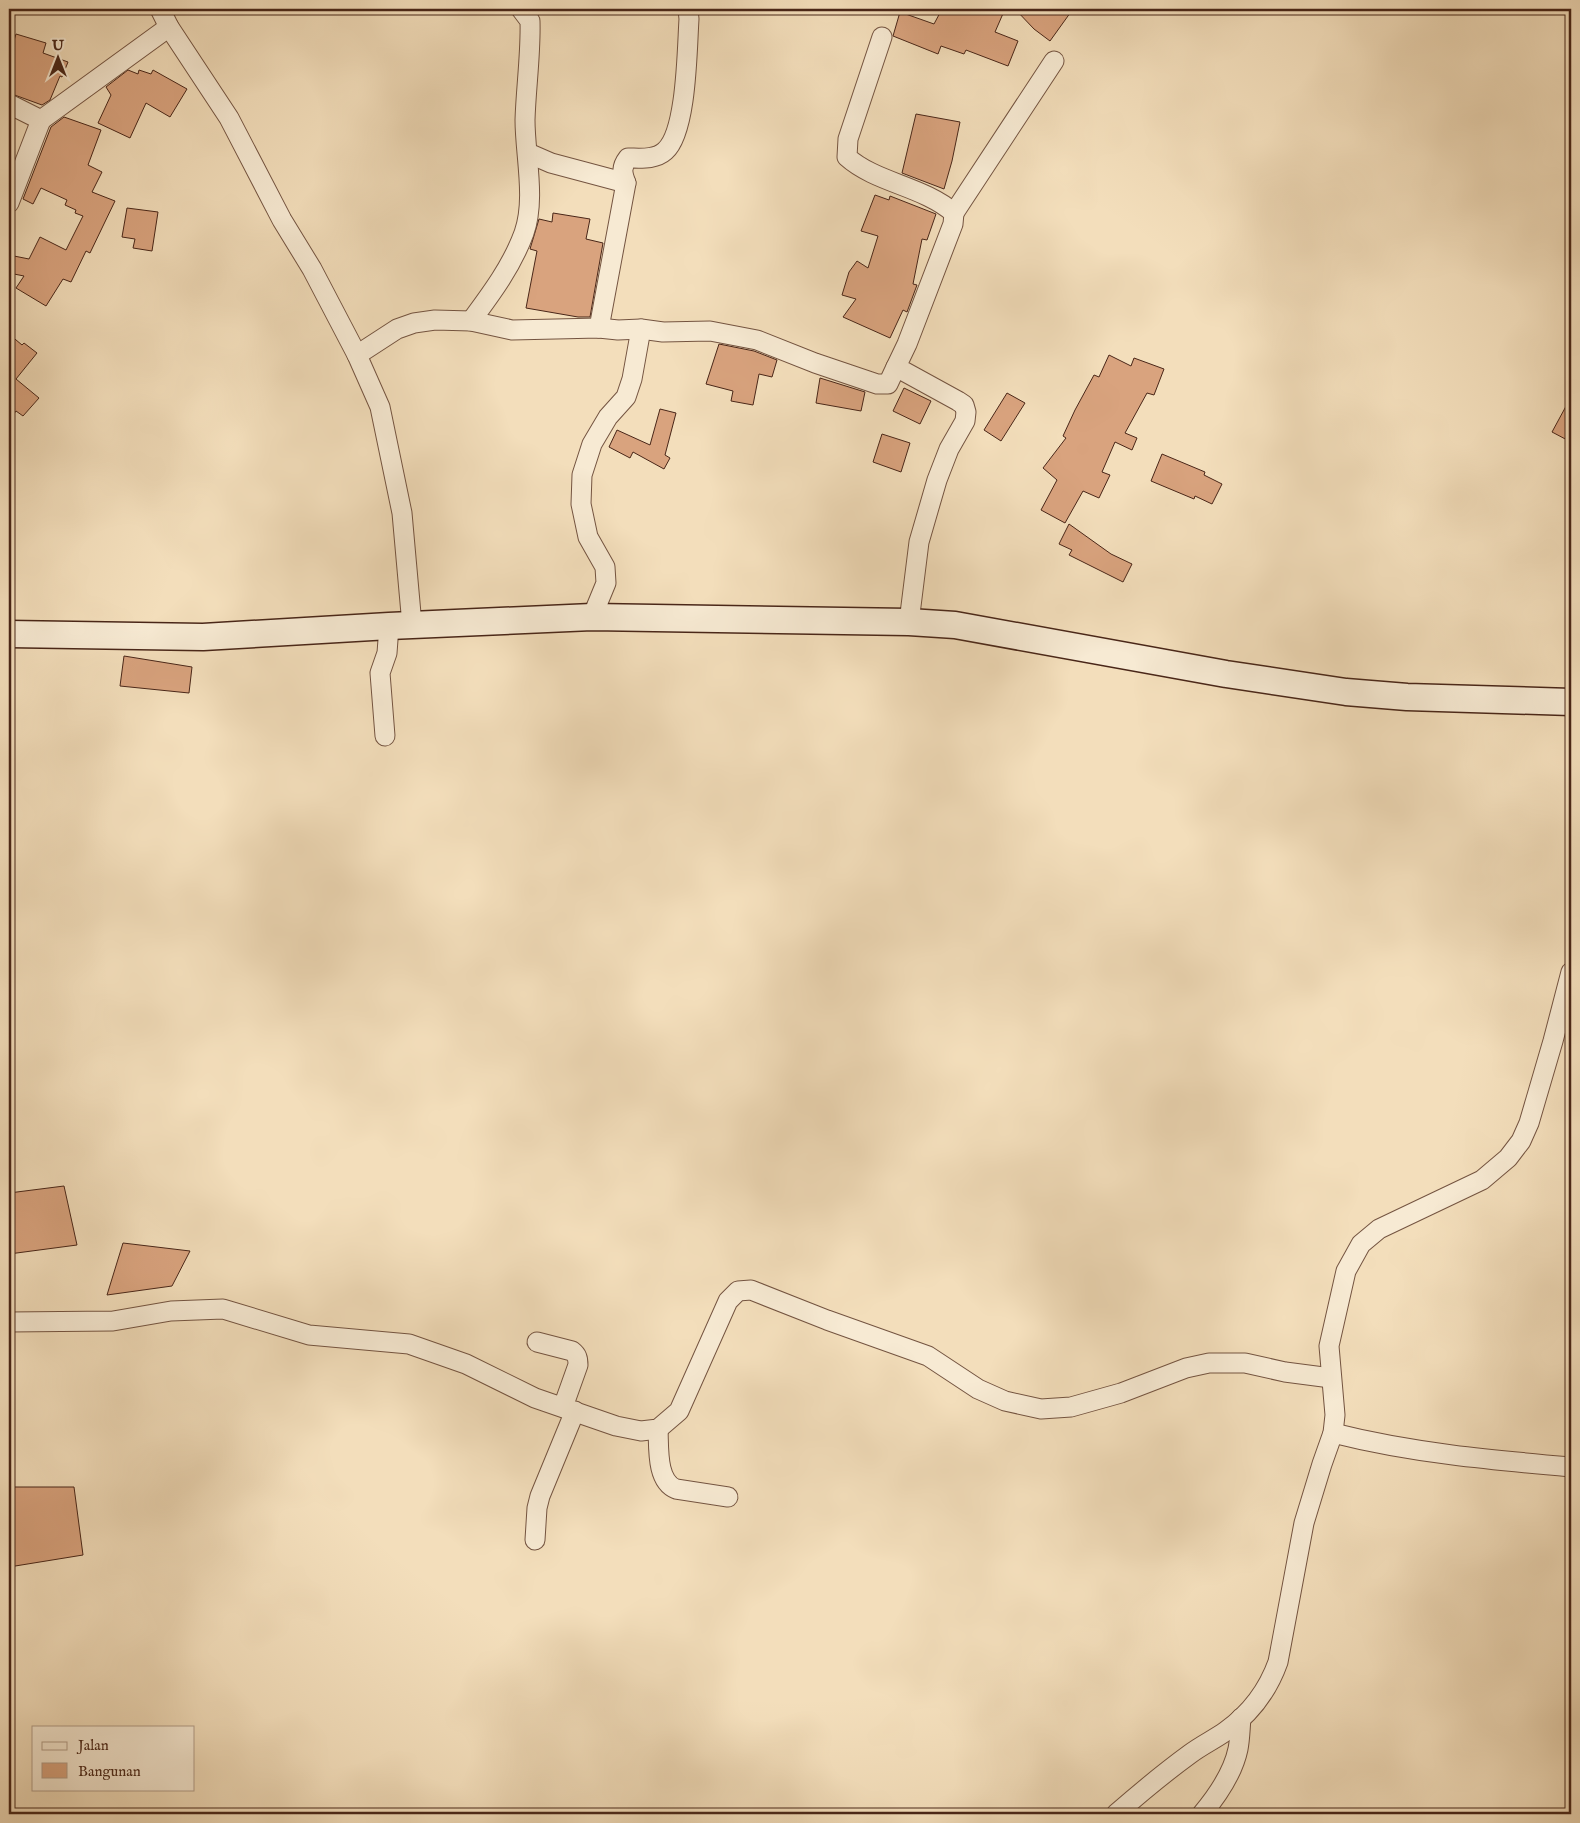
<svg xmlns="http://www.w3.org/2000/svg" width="1580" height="1823" viewBox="0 0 1580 1823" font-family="'IM FELL English',serif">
	<rect width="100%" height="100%" fill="#f3debb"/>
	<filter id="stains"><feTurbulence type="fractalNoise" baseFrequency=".004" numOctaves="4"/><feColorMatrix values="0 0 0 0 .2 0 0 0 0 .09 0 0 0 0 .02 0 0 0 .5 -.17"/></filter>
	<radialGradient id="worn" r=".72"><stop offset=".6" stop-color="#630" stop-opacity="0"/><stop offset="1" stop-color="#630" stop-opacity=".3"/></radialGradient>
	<g fill="#d9a37e" stroke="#492618">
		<path d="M 942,9 L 1005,9 L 995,32 L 1018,41 L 1008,66 L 966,50 L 964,54 L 941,46 L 938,54 L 893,36 L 900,12 L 934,24 Z"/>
		<path d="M 1015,9 L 1073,9 L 1050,41 L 1034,29 Z"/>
		<path d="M 16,34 L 46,43 L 43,53 L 68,62 L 62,77 L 60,76 L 50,100 L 42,105 L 9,93 L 9,57 Z"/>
		<path d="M 128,70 L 138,74 L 139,70 L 151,74 L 153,70 L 187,89 L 170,117 L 146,103 L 130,138 L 98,123 L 111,95 L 106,87 Z"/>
		<path d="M 916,114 L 960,122 L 952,161 L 944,189 L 902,173 Z"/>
		<path d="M 64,117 L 101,130 L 88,165 L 102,172 L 92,192 L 115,201 L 90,253 L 86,251 L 71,282 L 63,279 L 46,306 L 16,288 L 24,276 L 9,273 L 9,255 L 29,259 L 40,237 L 66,250 L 83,216 L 75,213 L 76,210 L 65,205 L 67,200 L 41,188 L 33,204 L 23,199 L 51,127 Z"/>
		<path d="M 875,195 L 889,200 L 890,196 L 936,214 L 927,240 L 922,239 L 913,284 L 917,285 L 907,312 L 903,310 L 890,338 L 843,317 L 856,299 L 842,295 L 849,272 L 857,261 L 868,268 L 878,236 L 861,231 Z"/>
		<path d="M 127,208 L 158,212 L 152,251 L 133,248 L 135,239 L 122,237 Z"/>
		<path d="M 553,213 L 590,219 L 586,239 L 603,243 L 590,317 L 578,317 L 526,308 L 537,251 L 530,249 L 539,219 L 552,222 Z"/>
		<path d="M 9,334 L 22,345 L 24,343 L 37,353 L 16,379 L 39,398 L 23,416 L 16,411 L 9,421 Z"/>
		<path d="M 719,344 L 754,351 L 777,360 L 772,377 L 759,374 L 753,405 L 731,401 L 733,391 L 706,384 Z"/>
		<path d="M 1109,355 L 1131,366 L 1134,358 L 1164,369 L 1154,395 L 1147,393 L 1125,433 L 1137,438 L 1132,450 L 1115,442 L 1102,472 L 1110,475 L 1099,498 L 1083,491 L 1065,523 L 1041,510 L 1057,480 L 1043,468 L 1066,438 L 1063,436 L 1075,410 L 1094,375 L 1099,377 Z"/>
		<path d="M 820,378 L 865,392 L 861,411 L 816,403 Z"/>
		<path d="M 904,388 L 931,401 L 920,424 L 893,411 Z"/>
		<path d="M 1007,393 L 1025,403 L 1001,441 L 984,430 Z"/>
		<path d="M 1571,397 L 1571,442 L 1552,432 Z"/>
		<path d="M 660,409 L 676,413 L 665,455 L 670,458 L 664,469 L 633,452 L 630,458 L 609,447 L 617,430 L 650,445 Z"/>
		<path d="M 882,434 L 910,443 L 901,472 L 873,462 Z"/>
		<path d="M 1162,454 L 1205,472 L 1204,475 L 1222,484 L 1212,504 L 1195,496 L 1194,499 L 1151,481 Z"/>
		<path d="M 1069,524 L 1111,554 L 1132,564 L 1123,582 L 1069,555 L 1072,550 L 1059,544 Z"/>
		<path d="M 124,656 L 192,667 L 189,693 L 120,686 Z"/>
		<path d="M 64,1186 L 77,1245 L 9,1254 L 9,1193 Z"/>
		<path d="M 123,1243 L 190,1251 L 172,1286 L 107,1295 Z"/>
		<path d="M 9,1487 L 74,1487 L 83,1555 L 9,1567 Z"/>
	</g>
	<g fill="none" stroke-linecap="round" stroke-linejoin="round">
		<defs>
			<g id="street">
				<path d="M 160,9 L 169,27 L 229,118 L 282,220 L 312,269 L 357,355 L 380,407 L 402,513 L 412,625"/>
				<path d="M 882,37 L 848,139 L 847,157 C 876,183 923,186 954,213 L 953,224 L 907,344 L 896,367 L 958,401 L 964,405 L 966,412 L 965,421 L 949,449 L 937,480 L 919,542 L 909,622"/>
				<path d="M 9,104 L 41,120 L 169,27"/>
				<path d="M 528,153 L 551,163 L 626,183"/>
				<path d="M 9,203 L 41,120"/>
				<path d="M 954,213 L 1054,61"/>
				<path d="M 471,321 C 491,294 512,266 524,233 C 536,199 525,155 525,120 C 526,87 531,53 530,21 L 521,9"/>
				<path d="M 599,328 L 626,183 C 622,173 621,167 628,158 C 640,158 655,160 665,151 C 687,132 687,48 689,19 L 688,9"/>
				<path d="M 357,355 L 397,329 L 414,323 L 435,320 L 471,321 L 512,330 L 599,328 L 618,330 L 641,329 L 663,332 L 710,331 L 757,340 L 815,363 L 877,384 L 888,384 L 896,367"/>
				<path d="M 592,617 L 606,583 L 605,567 L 588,537 L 581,504 L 582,475 L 592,444 L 608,417 L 626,397 L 632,379 L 641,329"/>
				<path d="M 385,736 L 380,673 L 387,653 L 389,626"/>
				<path d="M 9,1322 L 113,1321 L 171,1311 L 223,1309 L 309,1335 L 409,1344 L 466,1364 L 535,1398 L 616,1426 L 641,1431 L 658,1429 L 679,1411 L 728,1301 L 738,1291 L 751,1290 L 827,1320 L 928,1356 L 978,1389 L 1005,1401 L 1041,1409 L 1071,1407 L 1121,1393 L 1186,1368 L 1209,1363 L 1245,1363 L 1285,1372 L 1331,1378"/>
				<path d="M 537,1342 L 572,1351 C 577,1355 578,1358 578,1365 L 563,1407"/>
				<path d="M 658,1429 C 659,1447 656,1481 676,1489 L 728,1497"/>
				<path d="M 1333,1433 C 1412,1453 1491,1460 1571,1467"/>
				<path d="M 535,1540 L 537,1508 L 540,1496 L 575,1411"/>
				<path d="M 1116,1814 C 1140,1793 1164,1773 1190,1754 C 1202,1745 1215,1739 1226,1731 C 1251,1713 1268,1690 1278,1662 L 1304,1523 L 1322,1464 L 1333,1433 L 1335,1415 L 1329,1346 L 1346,1271 L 1361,1244 L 1379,1229 L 1482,1180 L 1508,1158 L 1521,1141 L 1529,1123 L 1553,1041 L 1571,972"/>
				<path d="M 1202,1814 C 1217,1796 1233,1773 1238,1749 C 1240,1739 1240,1729 1241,1718"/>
			</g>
			<path id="secondary" d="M 9,634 L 203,637 L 389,626 L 592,617 L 909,622 L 955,625 L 1226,674 L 1346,692 L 1407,697 L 1571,702"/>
		</defs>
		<use href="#street" stroke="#745441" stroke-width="21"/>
		<use href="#secondary" stroke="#492618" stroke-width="29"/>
		<use href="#street" stroke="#f7ead3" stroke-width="19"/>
		<use href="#secondary" stroke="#f7ead3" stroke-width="26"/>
	</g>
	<rect width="1580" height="1823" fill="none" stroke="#f3debb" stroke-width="30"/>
	<rect x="10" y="10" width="1560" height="1803" fill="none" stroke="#492618" stroke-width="2.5"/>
	<rect x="15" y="15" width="1550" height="1793" fill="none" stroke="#492618"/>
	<rect x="32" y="1726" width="162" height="65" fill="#f7ead3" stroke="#b19c88"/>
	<rect x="42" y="1742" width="25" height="8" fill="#f7ead3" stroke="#b19c88"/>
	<text x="78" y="1750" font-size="15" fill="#492618">Jalan</text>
	<rect x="42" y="1763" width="25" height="15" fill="#d9a37e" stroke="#b19c88"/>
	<text x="78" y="1776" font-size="15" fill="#492618">Bangunan</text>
	<g transform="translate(58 58)" stroke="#f7ead3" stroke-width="4" paint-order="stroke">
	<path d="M0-4L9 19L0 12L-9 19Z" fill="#492618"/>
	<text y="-8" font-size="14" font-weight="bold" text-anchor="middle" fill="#492618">U</text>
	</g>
	<rect width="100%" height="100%" filter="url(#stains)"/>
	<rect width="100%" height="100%" fill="url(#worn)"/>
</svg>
